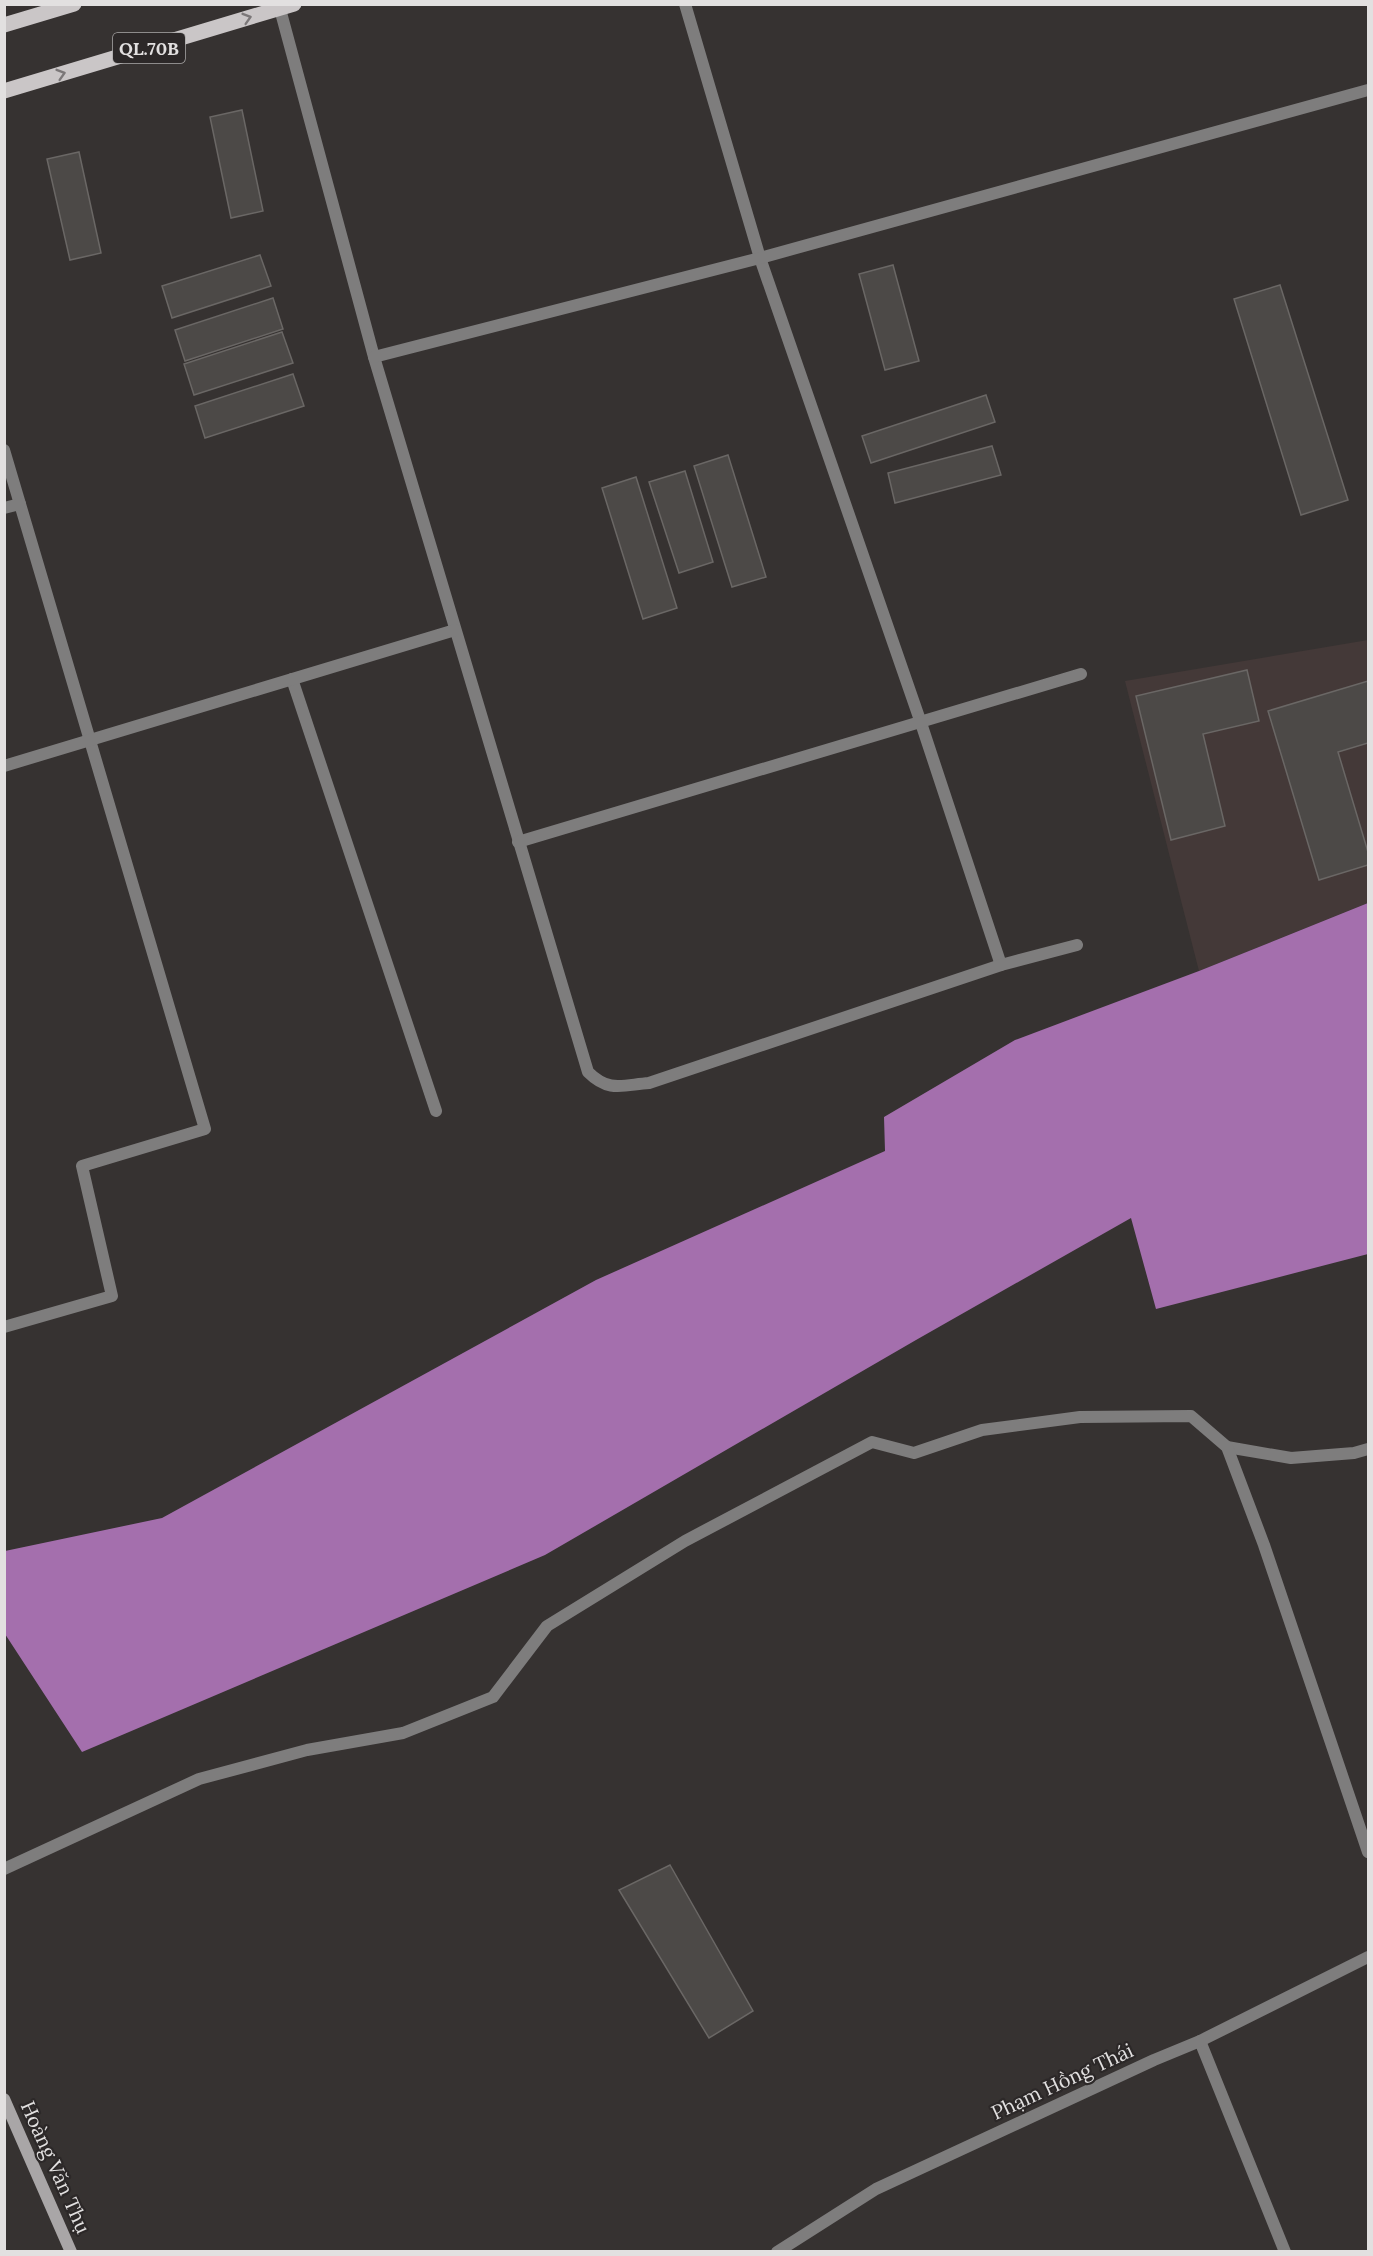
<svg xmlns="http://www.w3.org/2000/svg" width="1373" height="2256" viewBox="0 0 1373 2256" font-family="Lora,serif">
	<rect width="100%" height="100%" fill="#363231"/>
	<path fill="#443938" d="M 1368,640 L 1368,903 L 1199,971 L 1125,681 Z"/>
	<path fill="#a46fad" d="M 1368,903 L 1368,1254 L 1156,1309 L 1131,1218 L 916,1340 L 545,1555 L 82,1752 L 5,1634 L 5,1551 L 162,1518 L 596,1280 L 885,1151 L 884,1117 L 1015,1040 L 1199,971 Z"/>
	<g fill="#4c4947" stroke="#6a6765" stroke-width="1.5">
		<path d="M 242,110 L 263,211 L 231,218 L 210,117 Z"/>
		<path d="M 79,152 L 101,253 L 70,260 L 47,159 Z"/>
		<path d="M 260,255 L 271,286 L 172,318 L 162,286 Z"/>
		<path d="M 893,265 L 919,361 L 885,370 L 859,274 Z"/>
		<path d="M 1280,285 L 1348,500 L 1301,515 L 1234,299 Z"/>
		<path d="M 273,298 L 283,329 L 185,361 L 175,330 Z"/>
		<path d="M 282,332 L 293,363 L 194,395 L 184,364 Z"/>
		<path d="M 293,374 L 304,406 L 205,438 L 195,406 Z"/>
		<path d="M 986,395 L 995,422 L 871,463 L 862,436 Z"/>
		<path d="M 992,446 L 1001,475 L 895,503 L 888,473 Z"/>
		<path d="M 728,455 L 766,577 L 732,587 L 694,466 Z"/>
		<path d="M 685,471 L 713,562 L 679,573 L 649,482 Z"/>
		<path d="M 636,477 L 677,608 L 643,619 L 602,488 Z"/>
		<path d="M 1247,670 L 1259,721 L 1203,734 L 1225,826 L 1171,840 L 1136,696 Z"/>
		<path d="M 1368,681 L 1368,743 L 1338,752 L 1368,852 L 1368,865 L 1319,880 L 1268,711 Z"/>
		<path d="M 670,1865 L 753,2011 L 709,2038 L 619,1890 Z"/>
	</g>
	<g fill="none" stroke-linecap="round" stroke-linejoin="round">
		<g stroke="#7e7d7d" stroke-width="12">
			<path d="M 685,4 L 760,258 L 921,723 L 1001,965"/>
			<path d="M 280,9 L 374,357 L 588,1072 C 609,1093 623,1085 649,1083 L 1001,965 L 1077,945"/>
			<path d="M 374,357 L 760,258 L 1368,90"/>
			<path d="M 4,450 L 205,1129 L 82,1166 L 112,1296 L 4,1327"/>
			<path d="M 4,508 L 20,504"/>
			<path d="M 292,679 L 436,1111"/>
			<path d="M 4,766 L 455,630"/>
			<path d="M 518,842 L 1081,674"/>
			<path d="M 1227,1447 L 1291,1458 L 1354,1453 L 1368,1449"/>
			<path d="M 4,1869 L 199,1779 L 307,1750 L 403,1733 L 493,1697 L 547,1626 L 685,1541 L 872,1442 L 914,1453 L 982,1430 L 1080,1417 L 1191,1416 L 1227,1447 L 1264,1545 L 1368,1852"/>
			<path d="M 1200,2041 L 1285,2252"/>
			<path d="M 777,2252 L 876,2189 L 1154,2060 L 1200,2041 L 1368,1957"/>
		</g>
		<path stroke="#a9a6a7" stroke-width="12" d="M 4,2099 L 71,2252"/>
		<g stroke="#cac6c7" stroke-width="15">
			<path d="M 4,25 L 74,4"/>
			<path d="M 4,91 L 294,4"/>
		</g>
	</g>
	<defs><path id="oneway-chevron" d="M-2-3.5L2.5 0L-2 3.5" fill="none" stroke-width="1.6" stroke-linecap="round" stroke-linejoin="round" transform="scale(1.5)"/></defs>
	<g stroke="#7b7778">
		<use href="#oneway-chevron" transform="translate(247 18) rotate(-17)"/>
		<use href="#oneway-chevron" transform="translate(61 74) rotate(-17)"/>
	</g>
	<g text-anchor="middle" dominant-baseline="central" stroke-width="4.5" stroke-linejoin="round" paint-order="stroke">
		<rect fill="#2c2828" stroke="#aba9a9" stroke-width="1.5" x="113" y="33" width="72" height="30" rx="4.5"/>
		<g font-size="18" font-weight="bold" fill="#e2e0e0">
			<text x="149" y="48">QL.70B</text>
		</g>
		<g font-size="20" fill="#e2e0e0" stroke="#2c2828">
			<text transform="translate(1062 2081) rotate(-25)">Phạm Hồng Thái</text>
			<text transform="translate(56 2167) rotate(66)">Hoàng Văn Thụ</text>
		</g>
	</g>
	<rect width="1373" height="2256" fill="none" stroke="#e2e0e0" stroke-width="12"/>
</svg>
